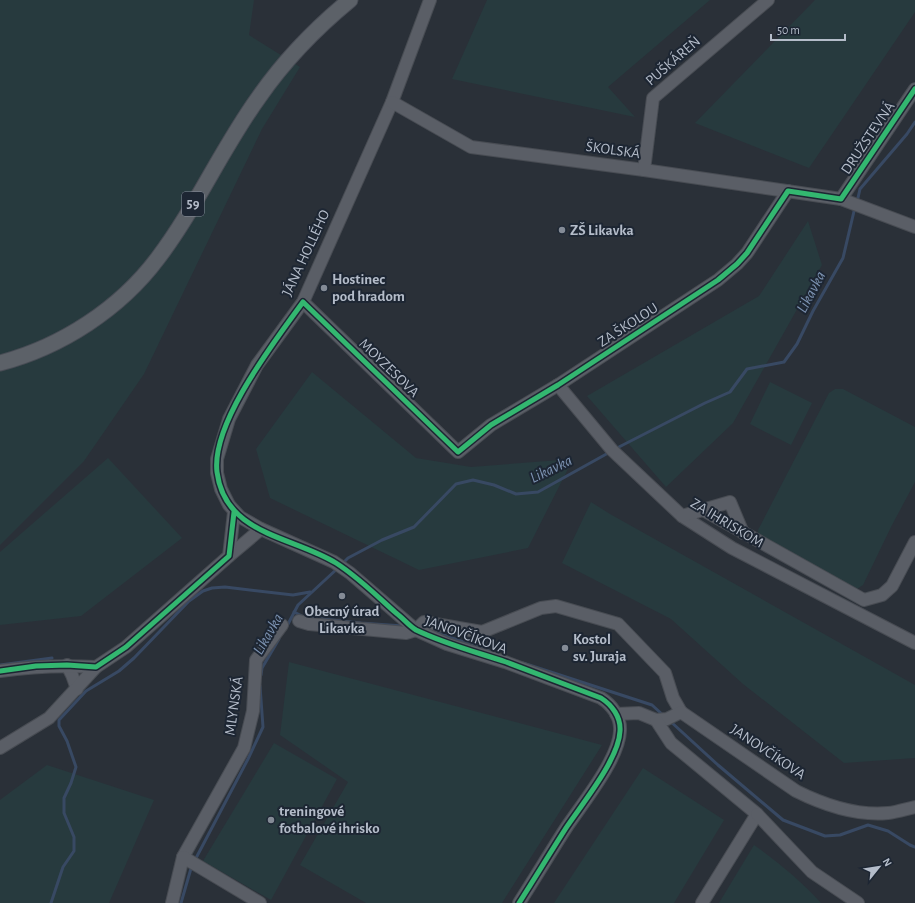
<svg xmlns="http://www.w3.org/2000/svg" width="915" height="903" viewBox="0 0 915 903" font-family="'Alegreya Sans',sans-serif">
	<rect width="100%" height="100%" fill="#2a3038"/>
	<g fill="#273a3e">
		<path d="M 0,0 L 254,0 L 249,35 L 300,67 L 262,129 L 144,374 L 84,461 L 0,545 Z"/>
		<path d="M 487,0 L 710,0 L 608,87 L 635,117 L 452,79 Z"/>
		<path d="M 815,0 L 915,0 L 915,12 L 809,168 L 695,123 Z"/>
		<path d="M 808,221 L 822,265 L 733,423 L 666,487 L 587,396 L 759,296 Z"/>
		<path d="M 312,372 L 416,458 L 471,467 L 573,459 L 528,548 L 419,570 L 270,498 L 256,449 Z"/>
		<path d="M 770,382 L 812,403 L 791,445 L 750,424 Z"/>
		<path d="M 835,389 L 843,389 L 915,427 L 915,482 L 891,527 L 863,585 L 857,589 L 759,538 L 758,530 L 829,393 Z"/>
		<path d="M 108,458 L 182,538 L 81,616 L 0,625 L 0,552 Z"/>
		<path d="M 591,502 L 610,514 L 915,685 L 915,758 L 844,763 L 743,684 L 671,619 L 562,563 Z"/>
		<path d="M 289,662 L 602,745 L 502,903 L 366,903 L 300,865 L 348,782 L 280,735 Z"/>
		<path d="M 274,743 L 337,779 L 271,900 L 203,861 Z"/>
		<path d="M 47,765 L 154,800 L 109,903 L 0,903 L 0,800 Z"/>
		<path d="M 643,768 L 724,820 L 674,903 L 554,903 Z"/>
		<path d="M 754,845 C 778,862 801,881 821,903 L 719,903 Z"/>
	</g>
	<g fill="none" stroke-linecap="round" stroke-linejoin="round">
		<g stroke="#384963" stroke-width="3">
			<path d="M 857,202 L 860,189 L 907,134 L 915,122"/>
			<path d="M 615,449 L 705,403 L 730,392 L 747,369 L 784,362 L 797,344 L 813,311 L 843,258 L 855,207"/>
			<path d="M 342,564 L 348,558 L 382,540 L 414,527 L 456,484 L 473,480 L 494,485 L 516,494 L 538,492 L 610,452"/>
			<path d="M 294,612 L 304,617 L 361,623 L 403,626"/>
			<path d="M 287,626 L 298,605 L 338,568"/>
			<path d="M 429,630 L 489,651"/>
			<path d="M 523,663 L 652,705 L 664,716"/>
			<path d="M 0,665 L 52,658"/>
			<path d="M 261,675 L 262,668 L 279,639"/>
			<path d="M 670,721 L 718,765 L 783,820 L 825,836 L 840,835 L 868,825 L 888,831 L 910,845 L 915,847"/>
			<path d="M 195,860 L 248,759 L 263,727 L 260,686"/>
			<path d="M 51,903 L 63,867 L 74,851 L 74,837 L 64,813 L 64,798 L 71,783 L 76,767 L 67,741 L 59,726 L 59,720 L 86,691 L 119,671 L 134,658 L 189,601 L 203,591 L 212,588 L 225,587 L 293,595 L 310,592"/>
			<path d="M 181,903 L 192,865"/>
		</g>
		<defs>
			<g id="minor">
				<path d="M 430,0 L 392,102 L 303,302 L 257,365 L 229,419 L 217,459 L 217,473 L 221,489 L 229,505 L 240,517 L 261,529 L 334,562 L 350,573 L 416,630 L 447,644 L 505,662 L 601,698 C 612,705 621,717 620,731 C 619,759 582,804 566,828 C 550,853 535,878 519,903"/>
				<path d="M 392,102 L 471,147 L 644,170 L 841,199 L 915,227"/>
				<path d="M 644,170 L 653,98 L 768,0"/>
				<path d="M 841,199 L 915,89"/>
				<path d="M 303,302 L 458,452 L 491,425 L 558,385 L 718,280 L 737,264 L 747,253 L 788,191"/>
				<path d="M 558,385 L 612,450 L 682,516 L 732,548 L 915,643"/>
				<path d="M 703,510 L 864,600 L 882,595 L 892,586 L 915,542"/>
				<path d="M 682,516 L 730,502 L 743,533"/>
				<path d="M 229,556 L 261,529"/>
				<path d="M 299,621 L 309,624 L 406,633 L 416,630 L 424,622 L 482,632 L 541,608 L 556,606 L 618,624 L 665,673 L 673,698 L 681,712"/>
				<path d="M 67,665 L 72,675 L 77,689"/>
				<path d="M 0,671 C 34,666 62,665 96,667"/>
				<path d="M 616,714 L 639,713 L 656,720 L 667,719 L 681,712 L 796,791 C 824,805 856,816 888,813 C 897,812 906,809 915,807"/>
				<path d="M 656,720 L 671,743 L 757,814 L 702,903"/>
				<path d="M 0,748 L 49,718 L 96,667 L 126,647 L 229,556 L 234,512"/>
				<path d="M 757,814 L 812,872 L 858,903"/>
				<path d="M 183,857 L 244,748 L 253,711 L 256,660 L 282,625"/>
				<path d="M 172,903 L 183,857 L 260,903"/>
			</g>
			<path id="major" d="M 0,363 C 61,347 120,309 158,258 C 196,208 222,148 259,97 C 284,61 316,28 350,0"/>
		</defs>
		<use href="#minor" stroke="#484c53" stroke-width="14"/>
		<use href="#major" stroke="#484c55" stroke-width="17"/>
		<use href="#minor" stroke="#5a5e66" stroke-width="12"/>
		<use href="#major" stroke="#5c6168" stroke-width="15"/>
		<defs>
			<g id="cycleway">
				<path d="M 0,671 L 36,666 L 67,665 L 96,667 L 126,647 L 229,556 L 234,512"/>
				<path d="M 519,903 C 535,878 550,853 566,828 C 582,804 619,759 620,731 C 621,717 612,705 601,698 C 569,686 538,674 506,662 C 476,652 445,644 416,630 C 409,626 403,618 396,613 C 377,596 358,577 336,563 C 292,536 225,535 217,472 C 211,423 275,341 303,302 L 458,452 L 491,425 L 558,385 L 718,280 L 737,264 L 747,253 L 788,191 L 841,199 L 915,89"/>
			</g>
		</defs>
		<use href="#cycleway" stroke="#1d2633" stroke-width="8"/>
		<use href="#cycleway" stroke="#33b770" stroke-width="5"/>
	</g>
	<g fill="#848b96" stroke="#1d2633" stroke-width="1.5">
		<circle cx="562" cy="230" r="4"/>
		<circle cx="324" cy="288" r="4"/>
		<circle cx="342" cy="596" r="4"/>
		<circle cx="565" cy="648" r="4"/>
		<circle cx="271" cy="820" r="4"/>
	</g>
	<g text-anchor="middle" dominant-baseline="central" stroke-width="4" stroke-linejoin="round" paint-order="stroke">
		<rect fill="#1d2633" stroke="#878f9c" stroke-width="1" x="182" y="192" width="22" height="24" rx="3"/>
		<g font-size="14" font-weight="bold" fill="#b4bcc9">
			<text x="193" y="204">59</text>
		</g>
		<g font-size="15" fill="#b4bcc9" stroke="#1d2633">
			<text transform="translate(673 61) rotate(-41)">PUŠKÁREŇ</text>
			<text transform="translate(868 138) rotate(-56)">DRUŽSTEVNÁ</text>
			<text transform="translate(613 150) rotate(8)">ŠKOLSKÁ</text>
			<text transform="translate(306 253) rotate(-65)">JÁNA HOLLÉHO</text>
			<text transform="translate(628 325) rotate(-33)">ZA ŠKOLOU</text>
			<text transform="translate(389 368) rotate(44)">MOYZESOVA</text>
			<text transform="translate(727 523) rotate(31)">ZA IHRISKOM</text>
			<text transform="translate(466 635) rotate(20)">JANOVČÍKOVA</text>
			<text transform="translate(234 706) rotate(-82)">MLYNSKÁ</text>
			<text transform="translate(768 752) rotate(34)">JANOVČÍKOVA</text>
		</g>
		<g font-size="15" font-weight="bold" fill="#b4bcc9" stroke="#1d2633" text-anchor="start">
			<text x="570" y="230">ZŠ Likavka</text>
			<text x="332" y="279">Hostinec<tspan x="332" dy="17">pod hradom</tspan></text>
			<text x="342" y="611" text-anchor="middle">Obecný úrad<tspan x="342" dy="17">Likavka</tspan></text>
			<text x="573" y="639">Kostol<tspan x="573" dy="17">sv. Juraja</tspan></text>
			<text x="279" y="811">treningové<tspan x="279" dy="17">fotbalové ihrisko</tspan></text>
		</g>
		<g font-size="16" font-style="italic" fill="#7c92b1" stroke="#1d2633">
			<text transform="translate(811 292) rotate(-62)">Likavka</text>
			<text transform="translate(551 469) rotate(-26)">Likavka</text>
			<text transform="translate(268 634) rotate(-60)">Likavka</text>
		</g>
	</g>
	<g transform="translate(879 867) rotate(60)" stroke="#1d2633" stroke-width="3" paint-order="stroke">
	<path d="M0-3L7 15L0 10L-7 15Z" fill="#b4bcc9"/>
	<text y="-6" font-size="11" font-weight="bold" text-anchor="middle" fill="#b4bcc9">N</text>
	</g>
	<path d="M771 34v6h74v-6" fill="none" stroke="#b4bcc9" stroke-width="2"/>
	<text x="777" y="34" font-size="12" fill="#b4bcc9" stroke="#1d2633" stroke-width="3" paint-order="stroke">50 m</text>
</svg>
